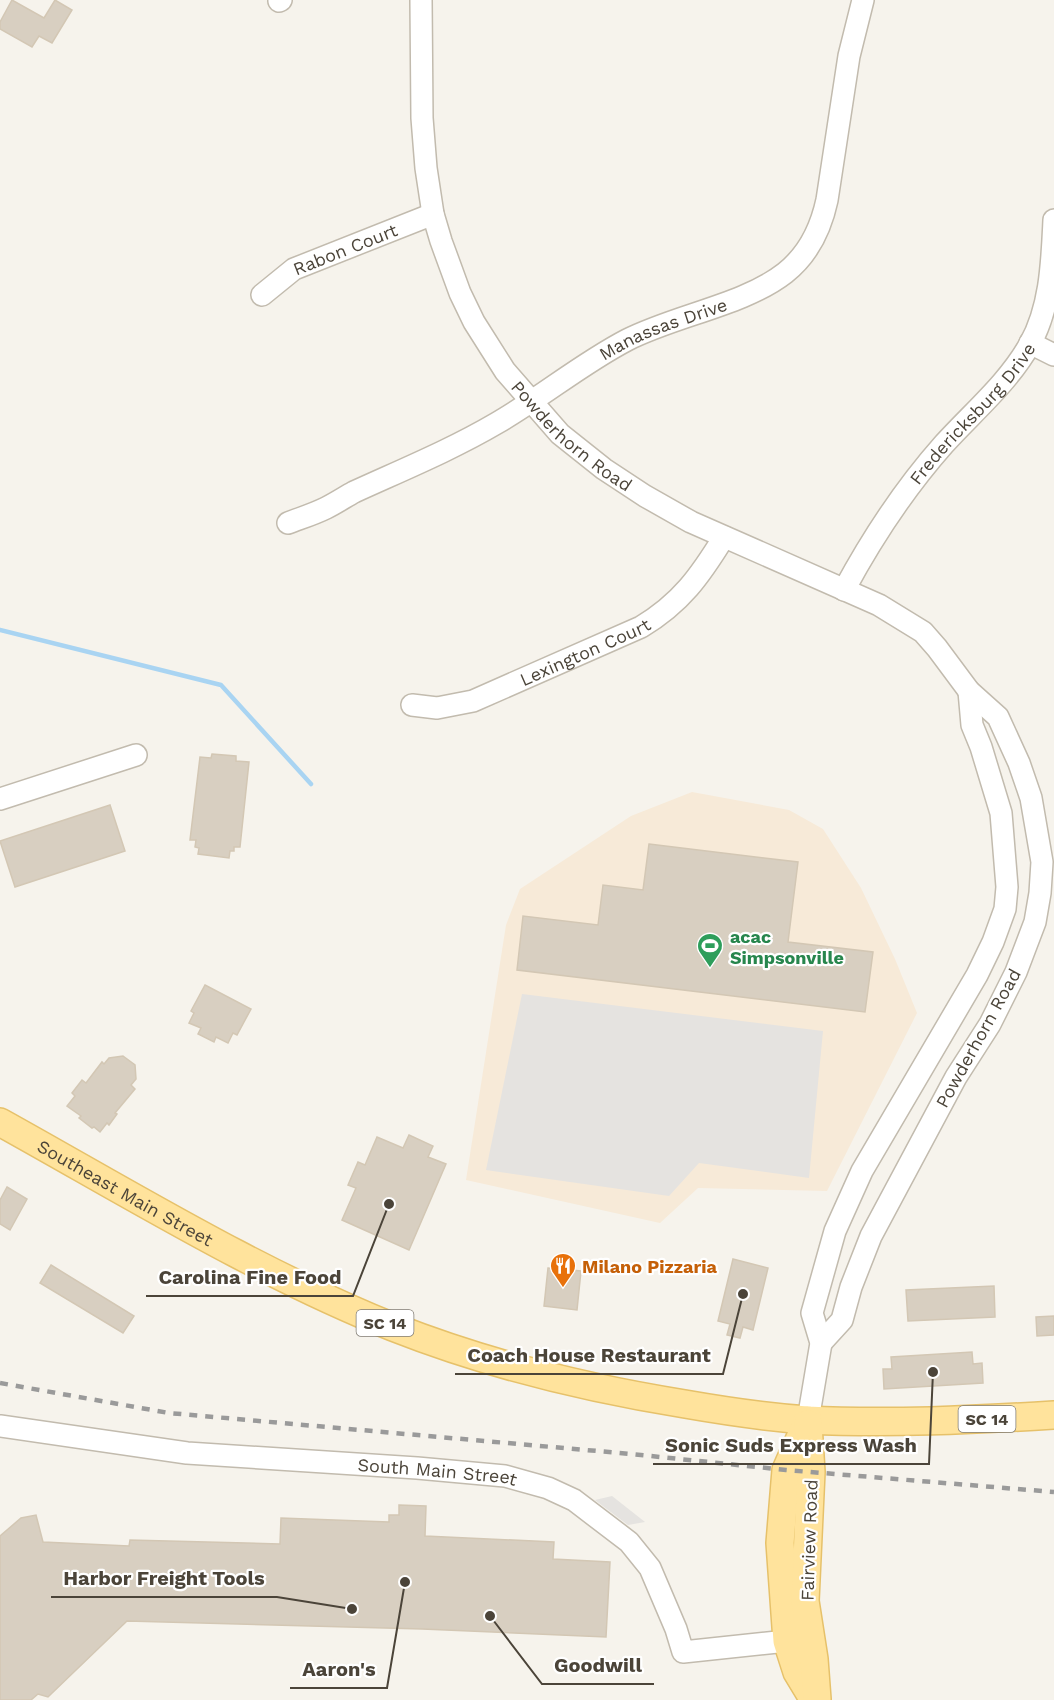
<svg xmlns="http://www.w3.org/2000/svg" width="1054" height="1700" viewBox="0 0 1054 1700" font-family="'Work Sans',sans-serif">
	<rect width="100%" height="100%" fill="#f6f3ec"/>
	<path fill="#f7ead8" d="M 692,792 L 789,810 L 823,829 L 861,888 L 895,959 L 917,1013 L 827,1191 L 698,1188 L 660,1223 L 466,1180 L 506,925 L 520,889 L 631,816 Z"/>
	<g fill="#e5e3e0">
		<path d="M 522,994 L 823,1031 L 809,1178 L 699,1163 L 669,1196 L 486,1170 Z"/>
		<path d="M 612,1496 L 645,1522 L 628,1525 L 595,1500 Z"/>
	</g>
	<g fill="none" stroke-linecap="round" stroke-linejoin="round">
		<path stroke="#a9d4f2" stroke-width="4.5" d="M 0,630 L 221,685 L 311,784"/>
	</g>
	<g fill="#d8cfc1" stroke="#d3c7b4" stroke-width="1.5">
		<path d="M 12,0 L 44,18 L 55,0 L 72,10 L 52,43 L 39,36 L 32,47 L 0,29 L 0,22 Z"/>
		<path d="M 212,754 L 236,756 L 236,761 L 249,762 L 240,847 L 234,847 L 234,851 L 230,851 L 229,858 L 198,854 L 199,848 L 195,847 L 196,840 L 190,840 L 200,757 L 211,758 Z"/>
		<path d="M 110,805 L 125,851 L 15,887 L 0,841 Z"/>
		<path d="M 649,844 L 798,862 L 788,942 L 873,952 L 865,1012 L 517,970 L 523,916 L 598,925 L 603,885 L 643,890 Z"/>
		<path d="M 205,985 L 251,1009 L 237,1035 L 233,1033 L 228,1043 L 216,1037 L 214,1042 L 198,1034 L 201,1028 L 189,1023 L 194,1013 L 191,1011 Z"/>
		<path d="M 123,1056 L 135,1065 L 136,1079 L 131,1085 L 135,1089 L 115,1113 L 117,1114 L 109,1125 L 107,1123 L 100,1132 L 94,1127 L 92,1128 L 79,1118 L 81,1116 L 67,1106 L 75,1096 L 72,1093 L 82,1080 L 86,1083 L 102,1062 L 104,1064 L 109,1058 Z"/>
		<path d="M 409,1135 L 433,1146 L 428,1157 L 446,1164 L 409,1250 L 342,1220 L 356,1188 L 348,1185 L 358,1162 L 365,1165 L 377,1137 L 403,1148 Z"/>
		<path d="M 7,1187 L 27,1199 L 10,1230 L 0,1224 L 0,1200 Z"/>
		<path d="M 733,1259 L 768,1268 L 753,1330 L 743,1327 L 740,1338 L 727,1335 L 730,1324 L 718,1321 Z"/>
		<path d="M 51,1265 L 134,1316 L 123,1333 L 40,1283 Z"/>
		<path d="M 548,1268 L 581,1271 L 577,1310 L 544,1306 Z"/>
		<path d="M 994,1286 L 995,1317 L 908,1321 L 906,1290 Z"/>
		<path d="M 1054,1316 L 1054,1335 L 1037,1336 L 1036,1317 Z"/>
		<path d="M 972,1352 L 973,1364 L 982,1363 L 983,1383 L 884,1389 L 883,1369 L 892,1369 L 891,1357 Z"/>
		<path d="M 399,1505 L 426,1506 L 425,1536 L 554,1542 L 553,1559 L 610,1562 L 606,1637 L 422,1629 L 127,1621 L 48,1697 L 38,1694 L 31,1700 L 0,1700 L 0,1536 L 21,1518 L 36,1515 L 43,1542 L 129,1546 L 130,1540 L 280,1544 L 281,1518 L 389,1522 L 389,1515 L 399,1515 Z"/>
	</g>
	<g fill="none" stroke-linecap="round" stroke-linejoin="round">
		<defs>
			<g id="minor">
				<path id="s1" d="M 421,0 L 422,118 L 426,168 L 433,214 L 441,241 L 460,293 L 474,322 L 505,371 L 560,434 L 604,469 L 645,496 L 691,522 L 879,605 L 923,632 L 937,648 L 969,691 L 998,717 L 1019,763 L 1031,798 L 1042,862 L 1040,893 L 1035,922 L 1016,972 L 990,1024 L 956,1077 L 871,1236 L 851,1287 L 842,1320 L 821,1343"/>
				<path d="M 279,1 L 281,0"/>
				<path id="s2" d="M 262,295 L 294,269 L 433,214"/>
				<path d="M 1030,343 L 1054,355"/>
				<path id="s3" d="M 288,523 C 301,518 314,514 326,508 C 336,503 345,497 354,492 C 402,470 451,450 497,423 C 542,397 581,364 627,340 C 676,315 744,305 785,273 C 809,254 821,228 827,200 L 849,56 L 863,0"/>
				<path id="s4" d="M 844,590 C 872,538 905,488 944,444 C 974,411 1008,383 1030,344 C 1051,306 1052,261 1054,220"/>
				<path id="s5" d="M 412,705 L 437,708 L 473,701 L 641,627 C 681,603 700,576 724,537"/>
				<path d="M 0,799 L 136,755"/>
				<path d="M 808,1420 L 821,1343 L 812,1313 L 835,1231 L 862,1171 L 977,975 L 993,942 L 1005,909 L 1007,887 L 1001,813 L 981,747 L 972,725 L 969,691"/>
				<path id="s6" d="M 0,1426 L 187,1453 L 417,1468 L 505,1476 L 548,1488 L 574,1500 L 629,1542 L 650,1568 L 676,1629 L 683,1652 L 787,1641"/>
			</g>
			<g id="major">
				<path id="s7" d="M 0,1122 C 128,1193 256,1272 393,1327 C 487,1364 585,1388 685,1404 C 725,1411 766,1417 807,1420 C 889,1424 972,1420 1054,1415"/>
				<path d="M 808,1420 L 786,1470 L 780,1543 L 787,1641 L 797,1672 L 814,1700"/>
				<path d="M 808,1424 L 811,1472 L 805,1601 L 814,1659 L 817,1699"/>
			</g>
		</defs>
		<use href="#minor" stroke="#c2bbae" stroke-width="24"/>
		<use href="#major" stroke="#e6c16a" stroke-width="30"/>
		<use href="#minor" stroke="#fff" stroke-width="21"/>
		<use href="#major" stroke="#ffe39c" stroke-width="27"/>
		<path stroke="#9a9a9a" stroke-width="4.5" stroke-dasharray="8 8" stroke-linecap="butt" d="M 0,1383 L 169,1413 L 631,1454 L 786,1470 L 1054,1492"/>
	</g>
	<defs>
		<symbol id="stadium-pin" viewBox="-11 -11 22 30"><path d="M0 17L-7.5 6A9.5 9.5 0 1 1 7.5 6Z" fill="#2e9e5b" stroke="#fff"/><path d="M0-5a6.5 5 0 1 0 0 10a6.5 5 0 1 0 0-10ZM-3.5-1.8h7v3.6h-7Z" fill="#fff"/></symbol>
		<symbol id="restaurant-pin" viewBox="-11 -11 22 30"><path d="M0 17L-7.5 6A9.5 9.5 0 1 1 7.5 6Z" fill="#e8710a" stroke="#fff"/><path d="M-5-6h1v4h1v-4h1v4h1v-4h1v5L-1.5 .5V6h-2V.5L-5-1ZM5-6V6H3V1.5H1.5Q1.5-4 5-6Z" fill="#fff"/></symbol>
	</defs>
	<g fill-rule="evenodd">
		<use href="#stadium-pin" x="695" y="931" width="30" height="40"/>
		<use href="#restaurant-pin" x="548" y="1251" width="30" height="40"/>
	</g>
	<g text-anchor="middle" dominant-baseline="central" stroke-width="4.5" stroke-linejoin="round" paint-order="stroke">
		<g fill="#fff" stroke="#817c74" stroke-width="1.5">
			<rect x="356.5" y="1310" width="57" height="26" rx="4.5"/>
			<rect x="958.5" y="1406" width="57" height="26" rx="4.5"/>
		</g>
		<g font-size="16" font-weight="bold" fill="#4b4439">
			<text x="385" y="1323">SC 14</text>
			<text x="987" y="1419">SC 14</text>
		</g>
		<g font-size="18" fill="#4b4439" stroke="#fff">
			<text stroke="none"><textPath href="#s2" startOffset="96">Rabon Court</textPath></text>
			<text stroke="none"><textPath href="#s3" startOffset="424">Manassas Drive</textPath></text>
			<text stroke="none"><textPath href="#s4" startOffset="219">Fredericksburg Drive</textPath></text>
			<text stroke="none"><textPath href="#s1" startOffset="482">Powderhorn Road</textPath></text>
			<text stroke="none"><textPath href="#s5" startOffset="184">Lexington Court</textPath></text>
			<text transform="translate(978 1038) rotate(-61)">Powderhorn Road</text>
			<text stroke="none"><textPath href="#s7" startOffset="144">Southeast Main Street</textPath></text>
			<text stroke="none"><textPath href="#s6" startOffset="440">South Main Street</textPath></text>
			<text transform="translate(809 1540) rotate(-88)">Fairview Road</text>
		</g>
		<g font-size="18" font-weight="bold" fill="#27864d" stroke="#fff" text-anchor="start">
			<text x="730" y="936">acac<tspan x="730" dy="21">Simpsonville</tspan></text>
		</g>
		<g font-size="18" font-weight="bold" fill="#c56008" stroke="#fff" text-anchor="start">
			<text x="582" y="1266">Milano Pizzaria</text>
		</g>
	</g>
	<path fill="none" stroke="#4b4439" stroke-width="2" d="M389 1204L353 1296H146M743 1294L723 1374H455M933 1372L929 1464H653M352 1609L277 1597H51M490 1616L542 1684H654M405 1582L387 1688H290"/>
	<g fill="#4b4439" stroke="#fff" stroke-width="2">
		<circle cx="389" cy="1204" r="6"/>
		<circle cx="743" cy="1294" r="6"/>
		<circle cx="933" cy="1372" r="6"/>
		<circle cx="352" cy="1609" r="6"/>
		<circle cx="490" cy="1616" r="6"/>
		<circle cx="405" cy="1582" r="6"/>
	</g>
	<g font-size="20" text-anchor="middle" font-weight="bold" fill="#4b4439" stroke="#fff" stroke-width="4.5" stroke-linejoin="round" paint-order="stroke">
		<text x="250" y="1284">Carolina Fine Food</text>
		<text x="589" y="1362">Coach House Restaurant</text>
		<text x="791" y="1452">Sonic Suds Express Wash</text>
		<text x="164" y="1585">Harbor Freight Tools</text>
		<text x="598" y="1672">Goodwill</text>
		<text x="339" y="1676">Aaron's</text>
	</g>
</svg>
